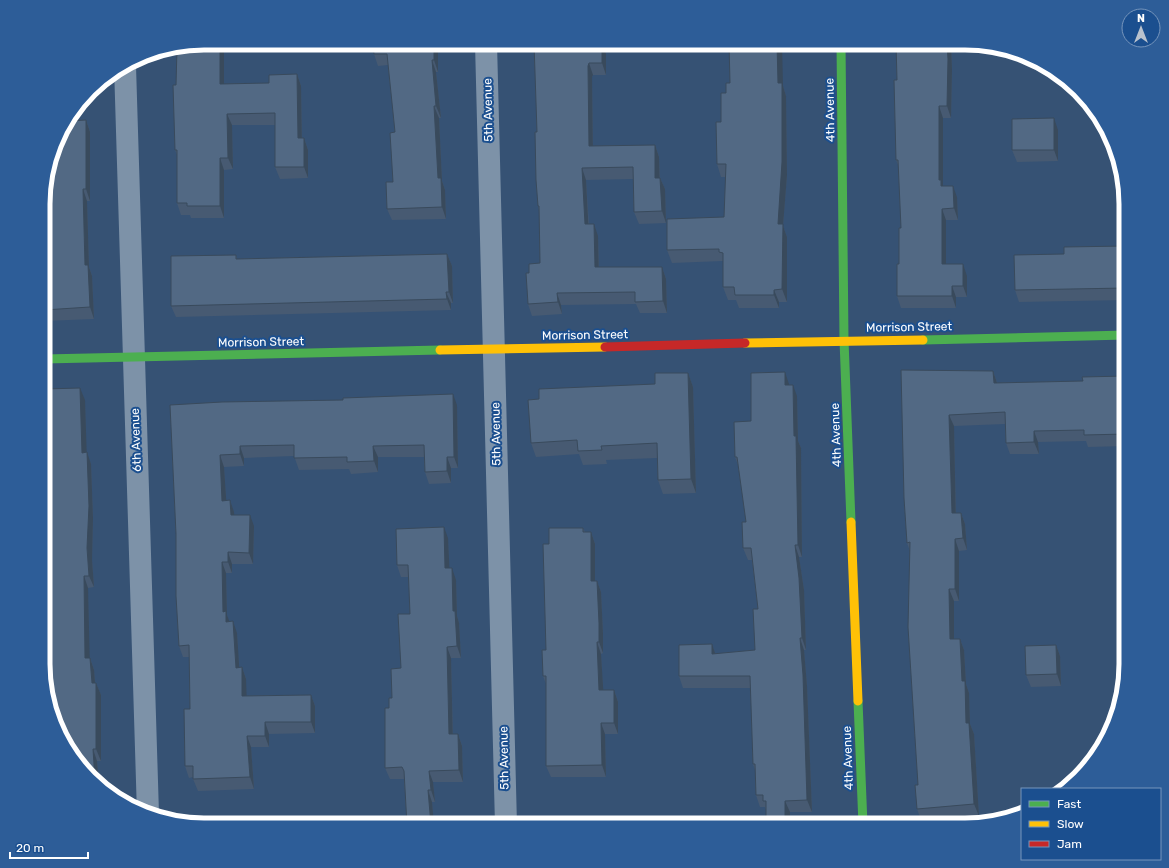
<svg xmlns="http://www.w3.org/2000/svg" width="1169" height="868" viewBox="0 0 1169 868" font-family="Rubik,sans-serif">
	<rect width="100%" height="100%" fill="#365274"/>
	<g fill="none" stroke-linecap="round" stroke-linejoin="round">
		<g stroke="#7d92a8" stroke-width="22">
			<path d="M 486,43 L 506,825"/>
			<path d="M 125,66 L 148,814"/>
		</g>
		<g stroke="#4caf50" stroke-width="9">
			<path d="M 841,43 L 844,340 L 851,522"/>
			<path d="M 923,340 L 1126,335"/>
			<path d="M 44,359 L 440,350"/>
			<path d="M 858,701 L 863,825"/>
		</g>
		<g stroke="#ffc107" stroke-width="9">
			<path d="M 745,343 L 923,340"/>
			<path d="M 440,350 L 605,347"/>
			<path d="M 851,522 L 858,701"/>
		</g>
		<path stroke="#c62828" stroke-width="9" d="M 605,347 L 745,343"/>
	</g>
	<g fill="#475a72">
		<path d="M 373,43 L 438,43 L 438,72 L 436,72 L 441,118 L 439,118 L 442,181 L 445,190 L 446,219 L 392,220 L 387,209 L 393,182 L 395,132 L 388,65 L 378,66 L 374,54 Z"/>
		<path d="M 534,43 L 606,54 L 606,75 L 593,75 L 592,77 L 593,146 L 655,145 L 659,157 L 660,178 L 665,189 L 666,223 L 639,224 L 634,212 L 633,179 L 586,180 L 589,224 L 598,236 L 599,267 L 662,267 L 666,279 L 667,313 L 640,313 L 636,304 L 561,305 L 562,314 L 532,316 L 528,304 L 529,273 L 540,263 L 539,211 L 538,206 L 537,132 Z"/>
		<path d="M 896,43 L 951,43 L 952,70 L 951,118 L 943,118 L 943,186 L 957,197 L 958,220 L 946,220 L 946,264 L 967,276 L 967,297 L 956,297 L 956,308 L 901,308 L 897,296 L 901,228 L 899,167 L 896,160 L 897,80 Z"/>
		<path d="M 224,51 L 224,84 L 269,83 L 297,74 L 301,86 L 302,138 L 304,138 L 308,150 L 308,178 L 280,179 L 275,167 L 275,125 L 232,125 L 233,169 L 224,170 L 224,218 L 191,218 L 190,215 L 181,215 L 177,203 L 177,155 L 175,150 L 176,85 Z"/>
		<path d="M 730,83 L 783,86 L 786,96 L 787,175 L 783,226 L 787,237 L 787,302 L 779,302 L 779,308 L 739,308 L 736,300 L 728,300 L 723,287 L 723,261 L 672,263 L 667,250 L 724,217 L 726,177 L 721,177 L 717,164 L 721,122 L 726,93 Z"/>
		<path d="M 86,120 L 90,132 L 90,201 L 87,201 L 89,267 L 92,276 L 94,319 L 44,321 L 44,183 Z"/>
		<path d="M 1058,130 L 1058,161 L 1017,162 L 1012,150 Z"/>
		<path d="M 1126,246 L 1126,300 L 1019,302 L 1015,290 L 1064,254 Z"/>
		<path d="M 447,254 L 452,266 L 453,303 L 451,303 L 451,310 L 176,317 L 171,306 L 236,255 L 237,259 Z"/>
		<path d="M 901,370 L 993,371 L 997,383 L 1083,381 L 1126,376 L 1126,446 L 1088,447 L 1086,441 L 1038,442 L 1039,454 L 1010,454 L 1006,443 L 1005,424 L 954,426 L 956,513 L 961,513 L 965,524 L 967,550 L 959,551 L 959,601 L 954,601 L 954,639 L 960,639 L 964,650 L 966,684 L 969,693 L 970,724 L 974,734 L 979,816 L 921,820 L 917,809 L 918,785 L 910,551 L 907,543 Z"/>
		<path d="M 688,373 L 693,387 L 696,493 L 663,494 L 658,480 L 657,458 L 606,460 L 607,464 L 583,465 L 579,454 L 536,457 L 531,443 L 539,399 L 655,384 Z"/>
		<path d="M 789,385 L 797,396 L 798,441 L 801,448 L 802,557 L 799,557 L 804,590 L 806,650 L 804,650 L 807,686 L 812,812 L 790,812 L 790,825 L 766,810 L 765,807 L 760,807 L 756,795 L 755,770 L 753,764 L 751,688 L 683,688 L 679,676 L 712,644 L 715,654 L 755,650 L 758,609 L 752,560 L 748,560 L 743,548 L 746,522 L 738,465 L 735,457 L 751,421 Z"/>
		<path d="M 44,389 L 85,400 L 86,452 L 91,464 L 93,518 L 92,560 L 94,587 L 88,588 L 89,658 L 90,658 L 94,670 L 95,683 L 96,683 L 101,695 L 101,761 L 97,761 L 99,784 L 64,744 L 46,608 L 46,531 L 45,474 L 44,474 Z"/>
		<path d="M 170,405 L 457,405 L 458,468 L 451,468 L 451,483 L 429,484 L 425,472 L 424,457 L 378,457 L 378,472 L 351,474 L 349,469 L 299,470 L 294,456 L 244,458 L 244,466 L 224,467 L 226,500 L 234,512 L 234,515 L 254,526 L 253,564 L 232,564 L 232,573 L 226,573 L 227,615 L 229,622 L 237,633 L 239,668 L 242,667 L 246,679 L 246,696 L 311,695 L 315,706 L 315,733 L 269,734 L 269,747 L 251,747 L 254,789 L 198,791 L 193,779 L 193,777 L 189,778 L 185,766 L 190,709 L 189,657 L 183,657 L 179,646 L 176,534 Z"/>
		<path d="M 583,528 L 585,532 L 591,532 L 595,544 L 595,581 L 597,581 L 601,592 L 603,634 L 603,653 L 601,654 L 603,690 L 614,690 L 618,702 L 618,734 L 605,734 L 606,777 L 551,777 L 546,766 L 546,684 L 543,676 L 546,650 L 549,544 Z"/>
		<path d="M 448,538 L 449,568 L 456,580 L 457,616 L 459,623 L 461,658 L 451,658 L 453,734 L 458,734 L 462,746 L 463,782 L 433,782 L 435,802 L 432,802 L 434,825 L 407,825 L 404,779 L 390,779 L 385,768 L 389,708 L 401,668 L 410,614 L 409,577 L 401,577 L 397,565 Z"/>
		<path d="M 1056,645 L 1060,656 L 1061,686 L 1031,687 L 1026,675 Z"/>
	</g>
	<g fill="#394a5c">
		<path d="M 217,43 L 221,43 L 224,51 L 224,96 L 220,84 Z"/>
		<path d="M 434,43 L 438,43 L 438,72 L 434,60 Z"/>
		<path d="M 602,43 L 606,54 L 606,75 L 602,63 Z"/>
		<path d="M 777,43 L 782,43 L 783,86 L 786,96 L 787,175 L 783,226 L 787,237 L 787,302 L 782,289 L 778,224 L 778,83 Z"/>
		<path d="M 947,43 L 951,43 L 952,70 L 951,118 L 947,106 Z"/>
		<path d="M 432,60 L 436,72 L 441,118 L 436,106 Z"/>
		<path d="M 589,63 L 593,75 L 592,77 L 593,158 L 589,146 L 588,66 Z"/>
		<path d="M 297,74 L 301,86 L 302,150 L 298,138 Z"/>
		<path d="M 434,106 L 439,118 L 442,181 L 445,190 L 446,219 L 442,207 L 438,178 Z"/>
		<path d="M 939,106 L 943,118 L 943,187 L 941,186 L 939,180 Z"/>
		<path d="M 227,114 L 232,125 L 233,169 L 228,158 Z"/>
		<path d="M 1054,118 L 1058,130 L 1058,161 L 1054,150 Z"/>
		<path d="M 86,120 L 90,132 L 90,201 L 86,189 Z"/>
		<path d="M 304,138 L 308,150 L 308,178 L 304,167 Z"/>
		<path d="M 655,145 L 659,157 L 660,190 L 655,178 Z"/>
		<path d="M 220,158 L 224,170 L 224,218 L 220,206 Z"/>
		<path d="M 582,168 L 586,180 L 589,236 L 585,224 Z"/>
		<path d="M 660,178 L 665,189 L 666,223 L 662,211 Z"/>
		<path d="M 953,186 L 957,197 L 958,220 L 954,208 Z"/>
		<path d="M 83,189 L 87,201 L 89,267 L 92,276 L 94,319 L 90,307 L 85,265 Z"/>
		<path d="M 942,209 L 946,220 L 946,276 L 942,264 Z"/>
		<path d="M 594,224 L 598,236 L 599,279 L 595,267 Z"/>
		<path d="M 447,254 L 452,266 L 453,303 L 449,292 Z"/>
		<path d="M 963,264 L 967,276 L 967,297 L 963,286 Z"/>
		<path d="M 662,267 L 666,279 L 667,313 L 663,301 Z"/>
		<path d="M 952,286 L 956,297 L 956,308 L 952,296 Z"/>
		<path d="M 774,290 L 779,302 L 779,308 L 774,295 Z"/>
		<path d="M 446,292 L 451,303 L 451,310 L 447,299 Z"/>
		<path d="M 557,293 L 561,305 L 562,314 L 558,302 Z"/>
		<path d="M 993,371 L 997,383 L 994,383 Z"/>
		<path d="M 785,372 L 789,384 L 789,396 L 785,385 Z"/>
		<path d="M 688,373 L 693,387 L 696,493 L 691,479 Z"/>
		<path d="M 793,385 L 797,396 L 798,441 L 801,448 L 802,557 L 798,545 L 794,436 Z"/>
		<path d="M 80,388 L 85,400 L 87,464 L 82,453 Z"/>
		<path d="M 453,394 L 457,405 L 458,468 L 454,457 Z"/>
		<path d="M 949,415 L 954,426 L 956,525 L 952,513 Z"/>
		<path d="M 1034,431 L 1038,442 L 1039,454 L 1034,442 Z"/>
		<path d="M 240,446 L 244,458 L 244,466 L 240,454 Z"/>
		<path d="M 373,446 L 378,457 L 378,472 L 374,461 Z"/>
		<path d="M 87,452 L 91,464 L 93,518 L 92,560 L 94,587 L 89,576 L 87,548 Z"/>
		<path d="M 220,455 L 224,467 L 227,512 L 222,501 Z"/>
		<path d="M 447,457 L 451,468 L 451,483 L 447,471 Z"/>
		<path d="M 230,500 L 234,512 L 235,527 L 231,515 Z"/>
		<path d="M 961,513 L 965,524 L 967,550 L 963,538 Z"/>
		<path d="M 250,515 L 254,526 L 253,564 L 249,553 Z"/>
		<path d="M 444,527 L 448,538 L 450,580 L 445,568 Z"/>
		<path d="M 591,532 L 595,544 L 595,592 L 591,581 Z"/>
		<path d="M 955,539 L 959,551 L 959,601 L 955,589 Z"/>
		<path d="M 795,545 L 799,557 L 804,590 L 806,650 L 802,638 Z"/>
		<path d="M 228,552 L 232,564 L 232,573 L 228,562 Z"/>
		<path d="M 222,562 L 226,573 L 227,615 L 230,623 L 230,633 L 223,612 Z"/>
		<path d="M 452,568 L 456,580 L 457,616 L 459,623 L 461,658 L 457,646 L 453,611 Z"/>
		<path d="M 84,576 L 88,588 L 90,670 L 85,658 Z"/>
		<path d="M 597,581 L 601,592 L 603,634 L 603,653 L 599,642 Z"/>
		<path d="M 949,589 L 954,601 L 954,651 L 950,639 Z"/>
		<path d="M 233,621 L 237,633 L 240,679 L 236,668 Z"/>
		<path d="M 800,638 L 804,650 L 807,686 L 812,812 L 807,800 Z"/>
		<path d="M 960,639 L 964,650 L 966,684 L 969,693 L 970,724 L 974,734 L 979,816 L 974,804 L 962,681 Z"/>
		<path d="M 597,642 L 601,654 L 604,702 L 599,690 Z"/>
		<path d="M 712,644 L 716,656 L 712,654 Z"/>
		<path d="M 1056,645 L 1060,656 L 1061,686 L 1057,674 Z"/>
		<path d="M 447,647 L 451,658 L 453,746 L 449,734 Z"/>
		<path d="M 90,658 L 94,670 L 96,695 L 92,683 Z"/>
		<path d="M 242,667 L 246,679 L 247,707 L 242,696 Z"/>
		<path d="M 96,683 L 101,695 L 101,761 L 96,749 Z"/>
		<path d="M 614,690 L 618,702 L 618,734 L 614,723 Z"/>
		<path d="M 311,695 L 315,706 L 315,733 L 311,722 Z"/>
		<path d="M 265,722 L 269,734 L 269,747 L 265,736 Z"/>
		<path d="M 601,723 L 605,734 L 606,777 L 602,765 Z"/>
		<path d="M 458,734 L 462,746 L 463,782 L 459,770 Z"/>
		<path d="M 247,736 L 251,747 L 254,789 L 250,777 Z"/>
		<path d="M 93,749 L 97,761 L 99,784 L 95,780 Z"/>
		<path d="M 429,771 L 433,782 L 435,802 L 431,790 Z"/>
		<path d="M 428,790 L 432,802 L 434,825 L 431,825 Z"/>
		<path d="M 785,801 L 790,812 L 790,825 L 785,825 Z"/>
	</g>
	<g fill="#526984" stroke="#394a5c">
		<path d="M 204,43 L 220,43 L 220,84 L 269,83 L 269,75 L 297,74 L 298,138 L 304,138 L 304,167 L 275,167 L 275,113 L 227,114 L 228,158 L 220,158 L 220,206 L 187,206 L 187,203 L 177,203 L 177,150 L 175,150 L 173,85 L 176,85 L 177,48 Z"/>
		<path d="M 373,43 L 434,43 L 434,60 L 432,60 L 436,106 L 434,106 L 438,178 L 441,178 L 442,207 L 387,209 L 386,182 L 393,182 L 390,133 L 395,132 L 387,54 L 374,54 Z"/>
		<path d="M 534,43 L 602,43 L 602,63 L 589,63 L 588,66 L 589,146 L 655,145 L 655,178 L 660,178 L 662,211 L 634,212 L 633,167 L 582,168 L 585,224 L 594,224 L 595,267 L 662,267 L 663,301 L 635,302 L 635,292 L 557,293 L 558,302 L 528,304 L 526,273 L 529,273 L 529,264 L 540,263 L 539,206 L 538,206 L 536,180 L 535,132 L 537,132 Z"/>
		<path d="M 729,43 L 777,43 L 778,83 L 782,83 L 782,162 L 778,224 L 783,224 L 782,289 L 774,290 L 774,295 L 735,295 L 734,287 L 723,287 L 723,253 L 719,252 L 719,249 L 667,250 L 667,219 L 724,217 L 726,164 L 717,164 L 716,122 L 721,122 L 721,93 L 726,93 L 726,83 L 730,83 Z"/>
		<path d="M 896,43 L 947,43 L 948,59 L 947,106 L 939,106 L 939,180 L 941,180 L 941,186 L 953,186 L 954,208 L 942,209 L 942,264 L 963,264 L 963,286 L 952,286 L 952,296 L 897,296 L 897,264 L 899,264 L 899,228 L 901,228 L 898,160 L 896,160 L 894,80 L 897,80 Z"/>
		<path d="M 1054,118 L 1054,150 L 1012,150 L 1012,119 Z"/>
		<path d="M 86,120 L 86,189 L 83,189 L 85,265 L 88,265 L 90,307 L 44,310 L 44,183 L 60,132 L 68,121 Z"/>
		<path d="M 1126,246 L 1126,288 L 1015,290 L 1014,255 L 1064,254 L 1064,247 Z"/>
		<path d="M 447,254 L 449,292 L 446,292 L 447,299 L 171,306 L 171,256 L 236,255 L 236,259 Z"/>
		<path d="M 901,370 L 993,371 L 994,383 L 1083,381 L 1082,377 L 1126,376 L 1126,434 L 1084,435 L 1084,430 L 1034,431 L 1034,442 L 1006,443 L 1005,412 L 949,415 L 952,513 L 961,513 L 963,538 L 955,539 L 955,589 L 949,589 L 950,639 L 960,639 L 962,681 L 965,681 L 966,723 L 969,723 L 974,804 L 917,809 L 915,785 L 918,785 L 908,627 L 910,542 L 907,543 L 904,498 Z"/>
		<path d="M 785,372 L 785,385 L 793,385 L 794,436 L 796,436 L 798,545 L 795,545 L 799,578 L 802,638 L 800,638 L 803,675 L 807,800 L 785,801 L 785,825 L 766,825 L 766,801 L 763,801 L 763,795 L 756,795 L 755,764 L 753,764 L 750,676 L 679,676 L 679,645 L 712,644 L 712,654 L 755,650 L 753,609 L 758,609 L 751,548 L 743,548 L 742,522 L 746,522 L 737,457 L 735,457 L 734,422 L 751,421 L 751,373 Z"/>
		<path d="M 655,373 L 688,373 L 691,479 L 658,480 L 657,443 L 601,446 L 602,450 L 578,451 L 577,440 L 531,443 L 528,400 L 539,399 L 539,389 L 655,384 Z"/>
		<path d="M 80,388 L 82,453 L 87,452 L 89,506 L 87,548 L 89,576 L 84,576 L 85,658 L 90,658 L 92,683 L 96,683 L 96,749 L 93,749 L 95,780 L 64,744 L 44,685 L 44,608 L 46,608 L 44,589 L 44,531 L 46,531 L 45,465 L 44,463 L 44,389 Z"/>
		<path d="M 453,394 L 454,457 L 447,457 L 447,471 L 425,472 L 424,445 L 373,446 L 374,461 L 347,462 L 347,457 L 294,458 L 294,445 L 240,446 L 240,454 L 220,455 L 222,501 L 230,500 L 231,515 L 250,515 L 249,553 L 228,552 L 228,562 L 222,562 L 223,612 L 226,611 L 226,622 L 233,621 L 236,668 L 242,667 L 242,696 L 311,695 L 311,722 L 265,722 L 265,736 L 247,736 L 250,777 L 193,779 L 193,766 L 185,766 L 184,709 L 190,709 L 189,645 L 179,646 L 176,596 L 176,534 L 170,405 L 222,402 L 343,400 L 343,398 Z"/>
		<path d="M 444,527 L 445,568 L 452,568 L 453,611 L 455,611 L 457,646 L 447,647 L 449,734 L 458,734 L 459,770 L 429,771 L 431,790 L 428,790 L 431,825 L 407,825 L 404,771 L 402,767 L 385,768 L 385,708 L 389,708 L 389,698 L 392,698 L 391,669 L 401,668 L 398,614 L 410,614 L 408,565 L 397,565 L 396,529 Z"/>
		<path d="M 549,528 L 583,528 L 583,532 L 591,532 L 591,581 L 597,581 L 599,623 L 599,642 L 597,642 L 599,690 L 614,690 L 614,723 L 601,723 L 602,765 L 546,766 L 546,676 L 543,676 L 542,650 L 546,650 L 543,544 L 549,544 Z"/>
		<path d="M 1056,645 L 1057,674 L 1026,675 L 1025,646 Z"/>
		<path d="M 545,819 L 568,819 L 569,825 L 546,825 Z"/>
		<path d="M 932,824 L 932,825 L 915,825 Z"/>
	</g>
	<g text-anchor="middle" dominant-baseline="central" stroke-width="4" stroke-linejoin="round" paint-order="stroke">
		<g font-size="12" fill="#fff" stroke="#1b4f8f">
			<text transform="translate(488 110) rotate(-91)">5th Avenue</text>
			<text transform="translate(830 110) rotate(-91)">4th Avenue</text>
			<text transform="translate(909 327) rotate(-1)">Morrison Street</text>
			<text transform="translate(585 335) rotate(-1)">Morrison Street</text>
			<text transform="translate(261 342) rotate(-1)">Morrison Street</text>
			<text transform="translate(496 434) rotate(-91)">5th Avenue</text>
			<text transform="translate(836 435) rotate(-92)">4th Avenue</text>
			<text transform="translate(136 440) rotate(-92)">6th Avenue</text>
			<text transform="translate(504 758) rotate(-91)">5th Avenue</text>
			<text transform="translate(848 758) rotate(-92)">4th Avenue</text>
		</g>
	</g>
	<path d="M0 0H1169V868H0ZM204 50H965A154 154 0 0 1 1119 204V664A154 154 0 0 1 965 818H204A154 154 0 0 1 50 664V204A154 154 0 0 1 204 50Z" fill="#2d5d98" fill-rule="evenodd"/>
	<path fill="none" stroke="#fff" stroke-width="5" d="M204 50H965A154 154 0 0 1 1119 204V664A154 154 0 0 1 965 818H204A154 154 0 0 1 50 664V204A154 154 0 0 1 204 50Z"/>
	<rect x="1021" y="788" width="140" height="72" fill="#1b4f8f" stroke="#7695bc"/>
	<rect x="1029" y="801" width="20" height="6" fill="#4caf50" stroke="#7695bc"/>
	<text x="1057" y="808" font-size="12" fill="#ffffff">Fast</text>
	<rect x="1029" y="821" width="20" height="6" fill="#ffc107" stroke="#7695bc"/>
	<text x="1057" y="828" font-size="12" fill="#ffffff">Slow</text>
	<rect x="1029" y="841" width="20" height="6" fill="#c62828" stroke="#7695bc"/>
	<text x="1057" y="848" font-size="12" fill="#ffffff">Jam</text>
	<g transform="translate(1141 28)"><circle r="19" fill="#1b4f8f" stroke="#7695bc"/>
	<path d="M0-3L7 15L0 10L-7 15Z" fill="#b9c2ce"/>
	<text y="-6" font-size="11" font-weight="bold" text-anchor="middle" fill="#ffffff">N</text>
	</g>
	<path d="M10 852v6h78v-6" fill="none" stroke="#ffffff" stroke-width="2"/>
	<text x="16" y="852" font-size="12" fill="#ffffff" stroke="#1b4f8f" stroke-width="3" paint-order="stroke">20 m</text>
</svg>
